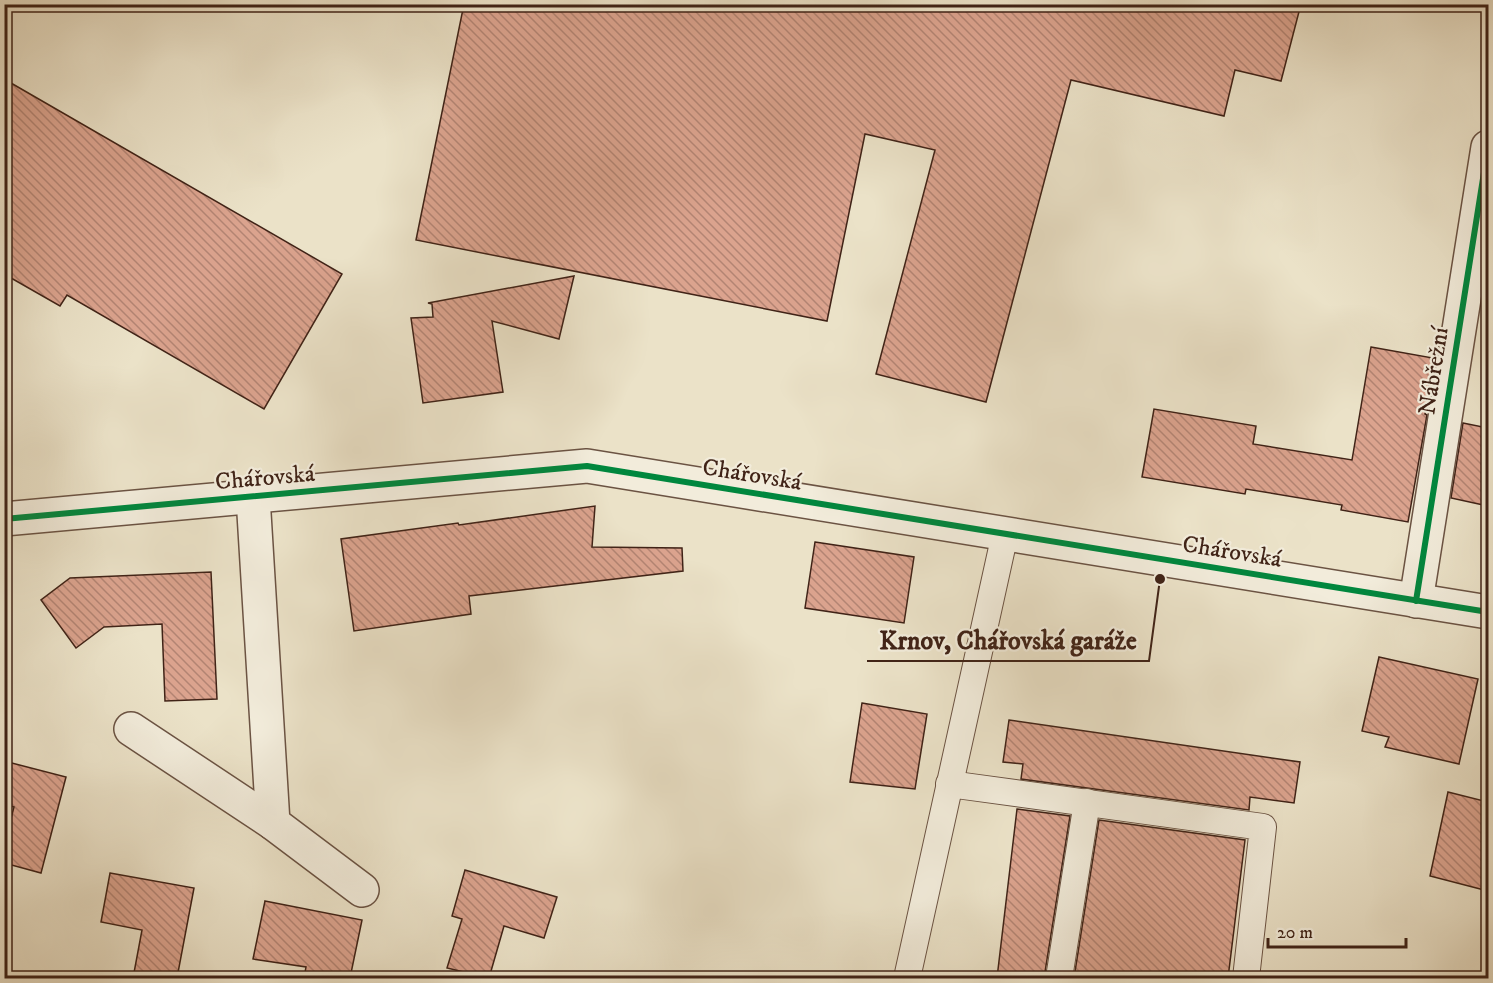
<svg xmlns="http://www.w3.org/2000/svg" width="1493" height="983" viewBox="0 0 1493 983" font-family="'IM FELL DW Pica',serif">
	<defs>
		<pattern id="building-back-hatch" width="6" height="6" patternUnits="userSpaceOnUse" patternTransform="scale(1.5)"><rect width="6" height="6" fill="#dba38e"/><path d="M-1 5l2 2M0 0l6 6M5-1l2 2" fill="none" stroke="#b38473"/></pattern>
	</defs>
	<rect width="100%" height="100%" fill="#ebe2c8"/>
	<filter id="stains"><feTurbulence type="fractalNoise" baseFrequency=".00333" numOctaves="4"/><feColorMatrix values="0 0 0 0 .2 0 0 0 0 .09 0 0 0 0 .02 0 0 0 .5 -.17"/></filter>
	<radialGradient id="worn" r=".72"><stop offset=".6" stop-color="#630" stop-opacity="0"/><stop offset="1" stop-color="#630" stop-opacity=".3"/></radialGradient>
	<g fill="url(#building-back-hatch)" stroke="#402317" stroke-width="1.5">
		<path d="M 464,4 L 1301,4 L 1281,81 L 1235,70 L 1224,116 L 1071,80 L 986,402 L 876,374 L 935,150 L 865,134 L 827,321 L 416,240 Z"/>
		<path d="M 4,79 L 342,274 L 264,409 L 67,295 L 60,306 L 4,274 Z"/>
		<path d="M 574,276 L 559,339 L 492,321 L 503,392 L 423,403 L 411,318 L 433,317 L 432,304 L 428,303 Z"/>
		<path d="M 1371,347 L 1433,358 L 1425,414 L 1427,415 L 1408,522 L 1341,510 L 1342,505 L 1246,489 L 1245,494 L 1142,477 L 1154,409 L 1256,426 L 1253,444 L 1352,460 Z"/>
		<path d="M 1463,423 L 1488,428 L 1488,506 L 1451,498 Z"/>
		<path d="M 595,506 L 592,547 L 682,548 L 683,571 L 469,596 L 471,614 L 354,631 L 341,539 L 458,523 L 459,525 Z"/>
		<path d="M 815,542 L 914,557 L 904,623 L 805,608 Z"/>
		<path d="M 211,572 L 217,699 L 165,701 L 162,624 L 104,627 L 76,648 L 41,600 L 70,578 Z"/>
		<path d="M 1379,657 L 1478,679 L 1459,764 L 1385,747 L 1389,737 L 1362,731 Z"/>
		<path d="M 862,703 L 927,714 L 915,789 L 850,782 Z"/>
		<path d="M 1009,720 L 1300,762 L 1294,803 L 1250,797 L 1249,810 L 1021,779 L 1023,764 L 1003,762 Z"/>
		<path d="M 4,761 L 66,777 L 41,873 L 4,863 L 4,845 L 14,807 L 4,804 Z"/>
		<path d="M 1448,792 L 1488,802 L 1488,891 L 1430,876 Z"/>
		<path d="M 1017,809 L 1070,816 L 1044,978 L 997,978 Z"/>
		<path d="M 1099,820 L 1245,840 L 1228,978 L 1074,978 Z"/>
		<path d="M 465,870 L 557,897 L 544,938 L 504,926 L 489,978 L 447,968 L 462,919 L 452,916 Z"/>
		<path d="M 110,873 L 194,888 L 177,978 L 133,978 L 142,930 L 101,922 Z"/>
		<path d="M 265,901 L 362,920 L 350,978 L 304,978 L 306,967 L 253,959 Z"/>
	</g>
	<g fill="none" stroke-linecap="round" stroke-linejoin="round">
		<defs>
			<g id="service">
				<path d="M 949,784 L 1263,827 L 1246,978"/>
				<path d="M 907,978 L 1005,534"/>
				<path d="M 1059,978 L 1087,802"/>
			</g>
			<g id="minor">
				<path d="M 253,497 L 273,823 L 362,890"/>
				<path d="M 1416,601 L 1488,147"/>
				<path d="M 131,729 L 273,823"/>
			</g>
			<path id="tertiary" d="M 4,519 L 587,466 L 1488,612"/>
		</defs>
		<use href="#service" stroke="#6b5343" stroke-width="28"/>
		<use href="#minor" stroke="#6b5343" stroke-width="36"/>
		<use href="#tertiary" stroke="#6b5343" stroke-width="36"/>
		<use href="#service" stroke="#f2ecdb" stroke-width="26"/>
		<use href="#minor" stroke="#f2ecdb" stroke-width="33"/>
		<use href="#tertiary" stroke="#f2ecdb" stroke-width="33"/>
		<defs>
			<g id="cycleway">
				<path d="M 4,519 L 587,466 L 1488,612"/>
				<path d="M 1416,601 L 1488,147"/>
			</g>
		</defs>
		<use href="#cycleway" stroke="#f2ecdb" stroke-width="10"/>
		<use href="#cycleway" stroke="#00873e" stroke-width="6"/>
	</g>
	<g text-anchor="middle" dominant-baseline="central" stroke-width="4.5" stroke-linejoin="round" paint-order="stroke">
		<g font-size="24" fill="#402317" stroke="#f2ecdb">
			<text transform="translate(1434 371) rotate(-81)">Nábřežní</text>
			<text transform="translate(752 475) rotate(9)">Chářovská</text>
			<text transform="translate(265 478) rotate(-5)">Chářovská</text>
			<text transform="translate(1232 552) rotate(9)">Chářovská</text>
		</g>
	</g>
	<path fill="none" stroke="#402317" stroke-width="2" d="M1160 579L1149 661H867"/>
	<circle fill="#402317" stroke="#f2ecdb" stroke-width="2" cx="1160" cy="579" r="6"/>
	<g font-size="26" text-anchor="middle" font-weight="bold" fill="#402317" stroke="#f2ecdb" stroke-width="4.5" stroke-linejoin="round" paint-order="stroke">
		<text x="1008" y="649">Krnov, Chářovská garáže</text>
	</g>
	<rect width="1493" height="983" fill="none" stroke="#ebe2c8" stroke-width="24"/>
	<rect x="6" y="6" width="1481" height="971" fill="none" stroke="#402317" stroke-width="3"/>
	<rect x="12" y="12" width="1469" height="959" fill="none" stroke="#402317" stroke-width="1.5"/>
	<path d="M1268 938v9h138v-9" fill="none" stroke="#402317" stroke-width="3"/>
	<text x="1277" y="938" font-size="18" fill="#402317" stroke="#f2ecdb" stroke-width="4.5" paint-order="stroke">20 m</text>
	<rect width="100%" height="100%" filter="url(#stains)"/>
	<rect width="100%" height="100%" fill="url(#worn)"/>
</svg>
